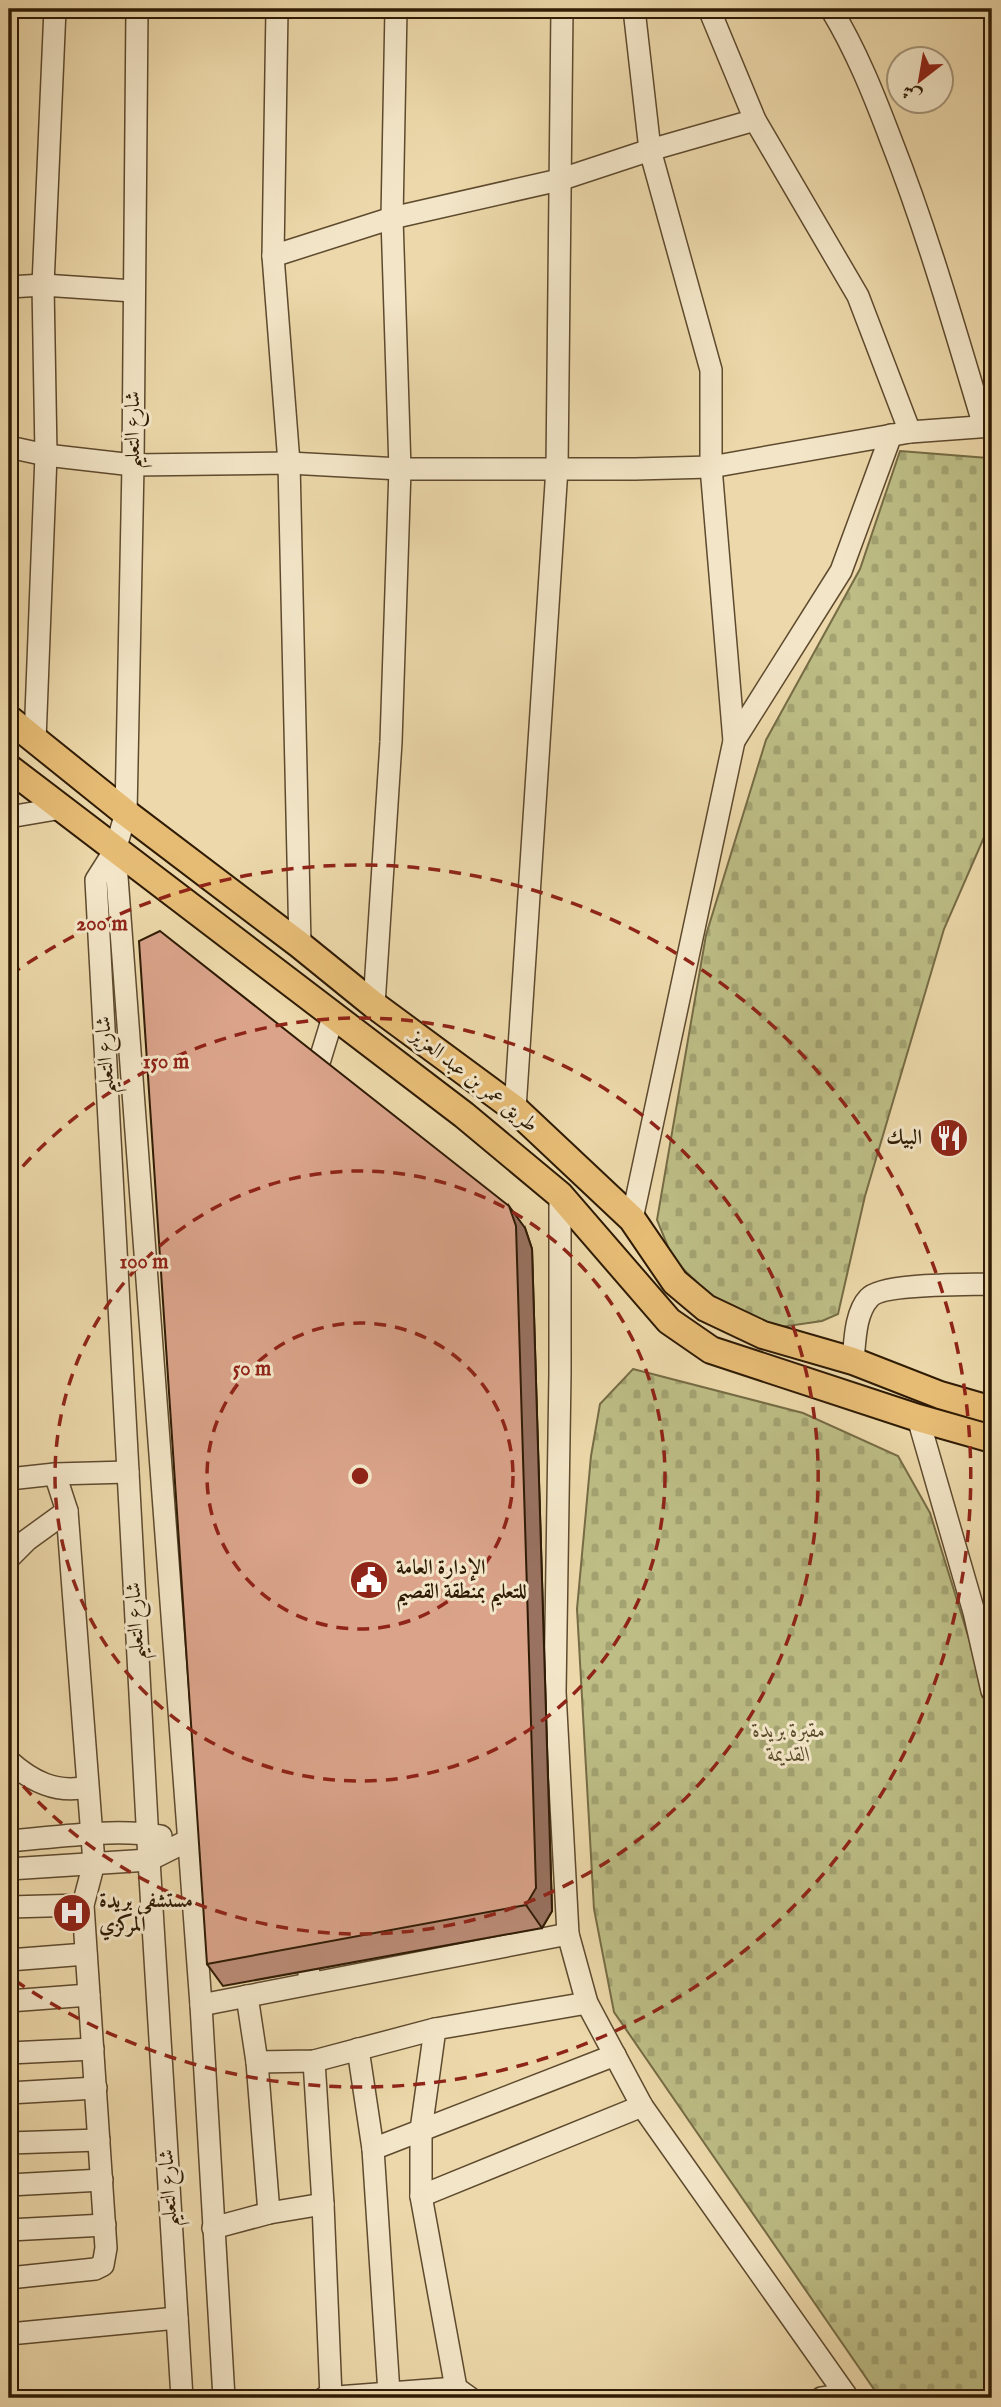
<svg xmlns="http://www.w3.org/2000/svg" width="1001" height="2407" viewBox="0 0 1001 2407" font-family="'IM FELL English',Amiri,serif">
	<defs>
		<pattern id="cemetery-stones" width="16" height="16" patternUnits="userSpaceOnUse" patternTransform="scale(1.75)"><rect width="16" height="16" fill="#bdbd85"/><path d="M2 7V4a2 2 0 0 1 4 0v3zM10 15v-3a2 2 0 0 1 4 0v3z" fill="#a3a271"/></pattern>
	</defs>
	<rect width="100%" height="100%" fill="#ecd8aa"/>
	<filter id="stains"><feTurbulence type="fractalNoise" baseFrequency=".00286" numOctaves="4"/><feColorMatrix values="0 0 0 0 .2 0 0 0 0 .09 0 0 0 0 .02 0 0 0 .5 -.17"/></filter>
	<radialGradient id="worn" r=".72"><stop offset=".6" stop-color="#630" stop-opacity="0"/><stop offset="1" stop-color="#630" stop-opacity=".3"/></radialGradient>
	<g fill="url(#cemetery-stones)" stroke="#766c45" stroke-width="2">
		<path d="M 900,451 L 988,458 L 992,461 L 992,819 L 944,929 L 865,1196 L 838,1314 L 822,1321 L 774,1328 L 718,1303 L 673,1259 L 657,1220 L 706,935 L 766,740 L 860,569 Z"/>
		<path d="M 633,1369 L 803,1413 L 898,1456 L 930,1513 L 992,1713 L 992,2398 L 880,2398 L 614,2012 L 594,1909 L 577,1609 L 591,1456 L 600,1404 Z"/>
	</g>
	<g fill="none" stroke-linecap="round" stroke-linejoin="round">
		<defs>
			<g id="minor">
				<path d="M 137,9 L 133,465 L 126,813 L 115,850 L 96,880 L 149,1860 L 182,2398"/>
				<path d="M 277,9 L 273,256 L 289,463 L 300,945"/>
				<path d="M 709,9 L 755,120 L 858,296 L 910,432"/>
				<path d="M 831,9 C 856,50 874,95 891,140 C 928,234 955,330 984,426"/>
				<path d="M 273,256 L 392,218 L 559,180 L 650,150 L 755,120"/>
				<path d="M 9,287 L 43,285 L 133,291"/>
				<path d="M 9,447 L 46,455 L 133,465 L 289,463 L 400,469 L 635,469 L 711,467 L 910,432 L 992,426"/>
				<path d="M 35,740 L 46,455 L 43,285 L 55,9"/>
				<path d="M 734,741 L 841,571 L 891,435"/>
				<path d="M 9,817 L 62,808"/>
				<path d="M 115,850 L 201,2005 L 224,2398"/>
				<path d="M 374,1005 L 391,742 L 400,469 L 392,218 L 396,9"/>
				<path d="M 318,1066 L 333,1017"/>
				<path d="M 515,1109 L 557,468 L 562,9"/>
				<path d="M 560,1195 L 560,1373 L 555,1692 L 568,1934 L 587,2003 L 642,2106 L 848,2398"/>
				<path d="M 632,1219 L 734,741 L 711,467 L 711,370 L 650,150 L 634,9"/>
				<path d="M 853,1361 C 855,1341 855,1313 869,1298 C 882,1283 969,1285 992,1284"/>
				<path d="M 918,1418 L 974,1612 L 992,1691"/>
				<path d="M 9,1479 L 55,1474 L 128,1472"/>
				<path d="M 9,1558 L 27,1540 L 67,1511"/>
				<path d="M 9,1761 C 31,1781 56,1794 87,1787"/>
				<path d="M 9,1841 C 57,1837 114,1828 161,1836"/>
				<path d="M 9,1869 L 149,1860 L 187,1841"/>
				<path d="M 9,1907 L 83,1905"/>
				<path d="M 303,1944 L 311,1983"/>
				<path d="M 9,1960 L 86,1954"/>
				<path d="M 247,1996 L 257,2062 L 314,2061 L 435,2029"/>
				<path d="M 9,2001 L 89,1995"/>
				<path d="M 201,2005 L 568,1934"/>
				<path d="M 358,2049 L 373,2149"/>
				<path d="M 9,2053 L 93,2049"/>
				<path d="M 314,2061 L 323,2204 L 331,2397"/>
				<path d="M 257,2062 L 269,2213"/>
				<path d="M 9,2093 L 96,2088"/>
				<path d="M 9,2143 L 99,2140"/>
				<path d="M 9,2185 L 102,2180"/>
				<path d="M 421,2196 L 642,2106"/>
				<path d="M 213,2228 L 269,2213 L 323,2204"/>
				<path d="M 9,2230 L 105,2225"/>
				<path d="M 9,2278 L 95,2269 L 103,2265 L 106,2248 L 83,1905 L 94,1863 L 67,1511 L 55,1474"/>
				<path d="M 9,2334 L 177,2318"/>
				<path d="M 456,2388 L 421,2196 L 421,2130 L 435,2029 L 587,2003"/>
				<path d="M 389,2393 L 373,2149 L 615,2055"/>
				<path d="M 324,2398 L 456,2388 L 470,2398"/>
				<path d="M 821,2398 L 845,2394 L 846,2398"/>
			</g>
			<g id="major">
				<path d="M 9,719 L 126,813 L 300,945 L 374,1005 L 515,1109 L 632,1219 L 675,1282 L 706,1308 L 763,1335 L 853,1361 L 940,1395 L 992,1410"/>
				<path d="M 9,768 L 464,1115 L 560,1195 L 669,1321 L 711,1350 L 918,1418 L 992,1439"/>
			</g>
		</defs>
		<use href="#minor" stroke="#5e4a2e" stroke-width="24"/>
		<use href="#major" stroke="#2f1b05" stroke-width="30"/>
		<use href="#minor" stroke="#f3e6c8" stroke-width="21"/>
		<use href="#major" stroke="#e6bc75" stroke-width="26"/>
	</g>
	<path fill="#bb8c77" stroke="#2f1b05" stroke-width="2" d="M 525,1228 L 532,1249 L 552,1911 L 542,1928 L 223,1986 L 207,1964 Z"/>
	<path fill="#997261" stroke="#2f1b05" stroke-width="2" d="M 509,1206 L 525,1228 L 532,1249 L 552,1911 L 542,1928 L 526,1905 Z"/>
	<path fill="#daa38a" stroke="#2f1b05" stroke-width="2" d="M 160,931 L 509,1206 L 516,1226 L 536,1888 L 526,1905 L 207,1964 L 139,941 Z"/>
	<g fill="none" stroke="#8f2418" stroke-width="3.5" stroke-dasharray="12 9">
		<circle cx="360" cy="1476" r="153"/>
		<circle cx="360" cy="1476" r="305"/>
		<path d="M9 1182A458 458 0 1 1 9 1770"/>
		<path d="M10 975A611 611 0 1 1 10 1977"/>
	</g>
	<defs>
		<symbol id="restaurant-disc" viewBox="-11 -11 22 22"><circle r="9.5" fill="#8f2418" stroke="#f3e6c8"/><path d="M-5-6h1v4h1v-4h1v4h1v-4h1v5L-1.5 .5V6h-2V.5L-5-1ZM5-6V6H3V1.5H1.5Q1.5-4 5-6Z" fill="#fff"/></symbol>
		<symbol id="civic-disc" viewBox="-11 -11 22 22"><circle r="9.5" fill="#8f2418" stroke="#f3e6c8"/><path d="M-.6-6.5H3V-4.5H.6V-3L4-1V1h2V6H-6V1h2V-1L-.6-3ZM-1.2 2.5V6h2.4V2.5Z" fill="#fff"/></symbol>
		<symbol id="hospital-disc" viewBox="-11 -11 22 22"><circle r="9.5" fill="#8f2418" stroke="#f3e6c8"/><path d="M-5-5h3v3.5h4V-5h3V5h-3V1.5h-4V5h-3Z" fill="#fff"/></symbol>
	</defs>
	<g fill-rule="evenodd">
		<use href="#restaurant-disc" x="927" y="1116" width="44" height="44"/>
		<use href="#civic-disc" x="347" y="1558" width="44" height="44"/>
		<use href="#hospital-disc" x="50" y="1891" width="44" height="44"/>
	</g>
	<g text-anchor="middle" dominant-baseline="central" stroke-width="6" stroke-linejoin="round" paint-order="stroke">
		<g font-size="21" fill="#2f1b05" stroke="#f3e6c8">
			<text transform="translate(133 430) rotate(-90)">شارع التعليم</text>
			<text transform="translate(106 1055) rotate(-93)">شارع التعليم</text>
			<text transform="translate(474 1081) rotate(38)">طريق عمر بن عبد العزيز</text>
			<text transform="translate(136 1621) rotate(-93)">شارع التعليم</text>
			<text transform="translate(169 2188) rotate(-93)">شارع التعليم</text>
		</g>
		<g font-size="21" font-weight="bold" fill="#2f1b05" stroke="#f3e6c8" text-anchor="start">
			<text x="922" y="1138" text-anchor="end">البيك</text>
			<text x="396" y="1568">الإدارة العامة<tspan x="396" dy="24">للتعليم بمنطقة القصيم</tspan></text>
			<text x="99" y="1901">مستشفى بريدة<tspan x="99" dy="24">المركزي</tspan></text>
		</g>
		<g font-size="21" font-style="italic" fill="#5a4c2b" stroke="#f3e6c8">
			<text x="789" y="1731">مقبرة بريدة<tspan x="789" dy="24">القديمة</tspan></text>
		</g>
	</g>
	<circle cx="360" cy="1476" r="10" fill="#8f2418" stroke="#f3e6c8" stroke-width="3.5"/>
	<g font-size="21" text-anchor="middle" font-weight="bold" fill="#8f2418" stroke="#f3e6c8" stroke-width="6" stroke-linejoin="round" paint-order="stroke">
		<text x="102" y="930">200 m</text>
		<text x="166" y="1068">150 m</text>
		<text x="144" y="1268">100 m</text>
		<text x="252" y="1375">50 m</text>
	</g>
	<rect width="1001" height="2407" fill="none" stroke="#ecd8aa" stroke-width="35"/>
	<rect x="10" y="10" width="980" height="2386" fill="none" stroke="#2f1b05" stroke-width="3.5"/>
	<rect x="18" y="18" width="966" height="2372" fill="none" stroke="#2f1b05" stroke-width="2"/>
	<g transform="translate(920 80) rotate(211)"><circle r="33" fill="#f3e6c8" stroke="#a5957a" stroke-width="2"/>
	<path d="M0-5L12 26L0 18L-12 26Z" fill="#8f2418"/>
	<text y="-10" font-size="19" font-weight="bold" text-anchor="middle" fill="#2f1b05">ش</text>
	</g>
	<rect width="100%" height="100%" filter="url(#stains)"/>
	<rect width="100%" height="100%" fill="url(#worn)"/>
</svg>
